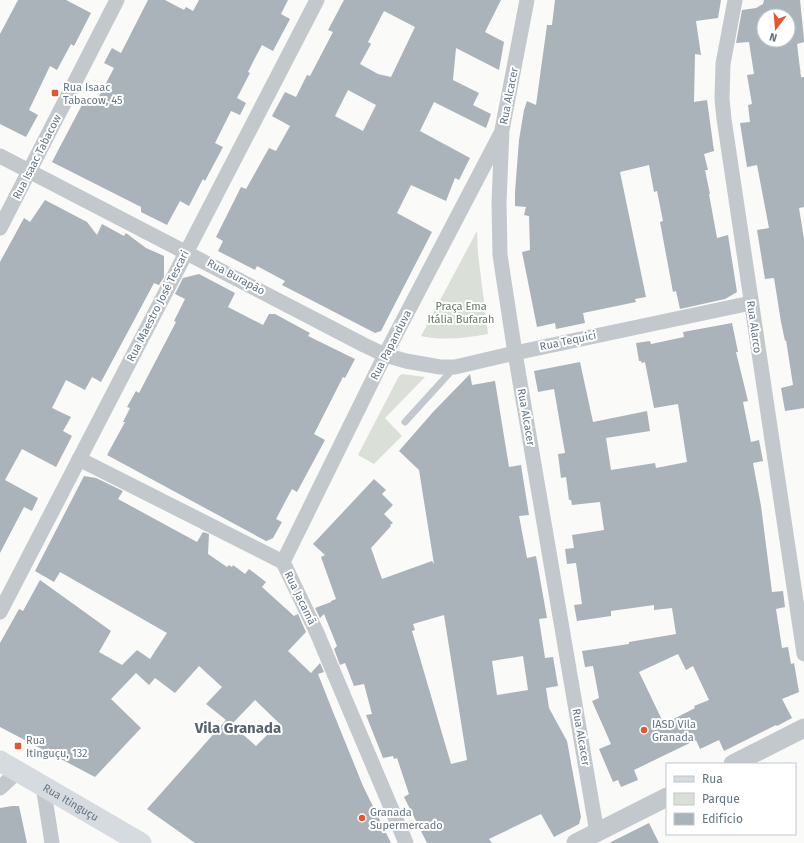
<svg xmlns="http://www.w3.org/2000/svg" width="804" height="843" viewBox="0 0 804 843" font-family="'Fira Sans',sans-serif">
	<rect width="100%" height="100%" fill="#fafaf8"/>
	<g fill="#dadfd7">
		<path d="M 477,231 L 478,254 L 488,334 C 466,338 444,341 421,336 Z"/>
		<path d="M 402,374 L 425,377 L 385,418 L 402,436 L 374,464 L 358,455 L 399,376 Z"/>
	</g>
	<g fill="#aab3b9" fill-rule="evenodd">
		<path d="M 18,0 L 66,0 L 91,13 L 74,46 L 71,44 L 57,70 L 50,66 L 29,110 L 38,115 L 26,137 L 0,124 L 0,34 Z"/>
		<path d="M 148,0 L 165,0 L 184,10 L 186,7 L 193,11 L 199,0 L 288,0 L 281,14 L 290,19 L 273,51 L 262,45 L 255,58 L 248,72 L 250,73 L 237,98 L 246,103 L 240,115 L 231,111 L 215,143 L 223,147 L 205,181 L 203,179 L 189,206 L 180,201 L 167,225 L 141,212 L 141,207 L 52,162 L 84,101 L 94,106 L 114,68 L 104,63 L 112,48 L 121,53 Z"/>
		<path d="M 344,0 L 501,0 L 485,32 L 504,42 L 499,70 L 456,48 L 453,80 L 479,93 L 473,105 L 491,114 L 486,128 L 434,102 L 420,131 L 470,158 L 459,180 L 455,178 L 446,201 L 411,185 L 397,213 L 432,232 L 381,331 L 375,333 L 282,285 L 285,281 L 257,266 L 255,270 L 218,251 L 223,241 L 216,237 L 241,187 L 246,189 L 269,148 L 276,151 L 290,126 L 272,116 L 285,92 L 296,97 L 307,75 L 310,76 L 333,32 L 328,30 ZM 384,11 L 415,27 L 391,77 L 378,74 L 360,64 L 371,44 L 368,42 ZM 348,90 L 376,105 L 363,131 L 335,116 Z"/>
		<path d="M 555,0 L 721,0 L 718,18 L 696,21 L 701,55 L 695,54 L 694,102 L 707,100 L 714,151 L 704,154 L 708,170 L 705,170 L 710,194 L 709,194 L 717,238 L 728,235 L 737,292 L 725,299 L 680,309 L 676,291 L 673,292 L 660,222 L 663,221 L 657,191 L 654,192 L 649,165 L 620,172 L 646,297 L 635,299 L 636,302 L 583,313 L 585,323 L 556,329 L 555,323 L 537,327 L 522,252 L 530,250 L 529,216 L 524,215 L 526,207 L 515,206 L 515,192 L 519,140 L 524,110 L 527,101 L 536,105 L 547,25 L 552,25 Z"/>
		<path d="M 764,0 L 800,0 L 804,39 L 804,42 L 797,44 L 801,77 L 804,77 L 804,207 L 799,208 L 804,239 L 804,408 L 785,411 L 781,388 L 793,385 L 786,340 L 785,341 L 781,322 L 774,278 L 765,279 L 757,230 L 769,228 L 757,165 L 747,167 L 740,123 L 750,122 L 748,105 L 752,104 L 747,75 L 754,74 L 749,42 L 736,43 L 742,10 L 756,8 L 763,4 ZM 764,16 L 788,16 L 788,40 L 764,40 Z"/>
		<path d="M 45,200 L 87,222 L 97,235 L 102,224 L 124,236 L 126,233 L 146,248 L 164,256 L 164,277 L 159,285 L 154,283 L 101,382 L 92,377 L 85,390 L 66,380 L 52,408 L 71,417 L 63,431 L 72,436 L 56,467 L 22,449 L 5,480 L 38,498 L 32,511 L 24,507 L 0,553 L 0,262 L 24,218 L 30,222 Z"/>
		<path d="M 199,274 L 235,293 L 228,307 L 263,325 L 269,314 L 275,314 L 310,333 L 308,336 L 355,359 L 345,378 L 343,377 L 314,434 L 325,440 L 297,492 L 292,489 L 276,519 L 282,522 L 273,538 L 269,540 L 266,541 L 107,455 L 125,422 L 123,422 L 130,408 L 127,407 L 136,391 L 139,393 L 176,322 L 174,321 L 185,299 L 175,294 L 183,278 Z"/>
		<path d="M 732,323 L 738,352 L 736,352 L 748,401 L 743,402 L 751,442 L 759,440 L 763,461 L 753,463 L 761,506 L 772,592 L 783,591 L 785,607 L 776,609 L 782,648 L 788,647 L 791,664 L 794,663 L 799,692 L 782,699 L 792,718 L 777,726 L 776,725 L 724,751 L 719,740 L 700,749 L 696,740 L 634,770 L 638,780 L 621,787 L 618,780 L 613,782 L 599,749 L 611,744 L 592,701 L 599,698 L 593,666 L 585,667 L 582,651 L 629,644 L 629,642 L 676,634 L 672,608 L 654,610 L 654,605 L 611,611 L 611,616 L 577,621 L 574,605 L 582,604 L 576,563 L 567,564 L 565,549 L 574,548 L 572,535 L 604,530 L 600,502 L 572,505 L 571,500 L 569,500 L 566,477 L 561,478 L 558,454 L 565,453 L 554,389 L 538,392 L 534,371 L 580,362 L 593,422 L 647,411 L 650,431 L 606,438 L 611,470 L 655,463 L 656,468 L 687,462 L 678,404 L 654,408 L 645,362 L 642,363 L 641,361 L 639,361 L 636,343 L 650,341 L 651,344 L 684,337 L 683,332 ZM 678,654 L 686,670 L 693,666 L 709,700 L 694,706 L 695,708 L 664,724 L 639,672 Z"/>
		<path d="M 470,374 L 472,385 L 495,381 L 509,467 L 521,465 L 529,515 L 519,516 L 527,558 L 536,556 L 547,618 L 539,619 L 545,658 L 553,657 L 558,686 L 546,688 L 549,708 L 567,741 L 581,817 L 579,824 L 554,837 L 541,814 L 489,839 L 492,843 L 427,843 L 404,797 L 409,794 L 397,758 L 394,759 L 393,756 L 383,758 L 366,715 L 372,714 L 364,684 L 354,686 L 345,663 L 340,665 L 334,649 L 337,646 L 324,614 L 320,618 L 315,608 L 331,602 L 331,601 L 336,599 L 321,557 L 325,555 L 313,544 L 374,479 L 386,490 L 382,494 L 393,505 L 384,514 L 393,523 L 390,525 L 391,526 L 371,548 L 382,579 L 432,561 L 434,564 L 419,470 L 399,451 L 433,412 ZM 444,615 L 467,760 L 451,764 L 412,631 L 415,630 L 413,624 ZM 523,656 L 528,690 L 497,695 L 492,661 Z"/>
		<path d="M 84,476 L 96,478 L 123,491 L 118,499 L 197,542 L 203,532 L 209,534 L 208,554 L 227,567 L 229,565 L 232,567 L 233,565 L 245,574 L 249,569 L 266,582 L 262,587 L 294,616 L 298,614 L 306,632 L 288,651 L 311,673 L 320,663 L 324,672 L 318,674 L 333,712 L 363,786 L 391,843 L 195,843 L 147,809 L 226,720 L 206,704 L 222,687 L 199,666 L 175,693 L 155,678 L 149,685 L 136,673 L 111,699 L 141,728 L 95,777 L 0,727 L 0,643 L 19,609 L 23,611 L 40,580 L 111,631 L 99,652 L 122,665 L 137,650 L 150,659 L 167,633 L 60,572 L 54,582 L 35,571 ZM 255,700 L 279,723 L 256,746 L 230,723 L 231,725 Z"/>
		<path d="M 12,806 L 19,806 L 27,843 L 0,843 L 0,808 Z"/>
		<path d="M 649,823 L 659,843 L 609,843 Z"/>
	</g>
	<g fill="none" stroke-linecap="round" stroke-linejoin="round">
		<path stroke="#c3c8cc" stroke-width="7" d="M 405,422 L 454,368"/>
		<g stroke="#c3c8cc" stroke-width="15">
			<path d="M 527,0 L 502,130 L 499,203 L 500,255 L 515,353 L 597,833"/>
			<path d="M 735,0 L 723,64 L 722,99 L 724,119 L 804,654"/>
			<path d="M 0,156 L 364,345 L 385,355 L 406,361 L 440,367 L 455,367 L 515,353 L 751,303"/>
			<path d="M 0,228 L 117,0"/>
			<path d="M 79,459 L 283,562 L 317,633 L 406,843"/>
			<path d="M 283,562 L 385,355 L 500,135"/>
			<path d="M 0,612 L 317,0"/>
			<path d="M 43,786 L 52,843"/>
			<path d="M 0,788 L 18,771"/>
		</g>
		<g stroke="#c3c8cc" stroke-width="19">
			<path d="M 733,764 L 804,728"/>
			<path d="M 576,843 L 667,797"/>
		</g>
		<path stroke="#d6dbdf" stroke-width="21" id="s1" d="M 0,761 L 141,843"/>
	</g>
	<g fill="#e4572e" stroke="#fff" stroke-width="1.5">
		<rect x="51" y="89" width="8" height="8" rx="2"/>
		<circle cx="644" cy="730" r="4"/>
		<rect x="14" y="742" width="8" height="8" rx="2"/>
		<circle cx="362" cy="818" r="4"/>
	</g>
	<g text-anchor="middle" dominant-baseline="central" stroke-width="4" stroke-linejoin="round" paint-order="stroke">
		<g font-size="11" fill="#657683" stroke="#fff" text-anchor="start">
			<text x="63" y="87">Rua Isaac<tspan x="63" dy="13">Tabacow, 45</tspan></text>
			<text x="652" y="724">IASD Vila<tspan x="652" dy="13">Granada</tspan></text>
			<text x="26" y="740">Rua<tspan x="26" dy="13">Itinguçu, 132</tspan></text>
			<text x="370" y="812">Granada<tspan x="370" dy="13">Supermercado</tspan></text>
		</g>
		<g font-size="11" fill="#657683" stroke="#fff">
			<text transform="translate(509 96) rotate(-79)">Rua Alcacer</text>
			<text transform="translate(37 157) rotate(-63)">Rua Isaac Tabacow</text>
			<text transform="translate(236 277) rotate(28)">Rua Burapão</text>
			<text transform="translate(158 306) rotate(-63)">Rua Maestro José Tescari</text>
			<text transform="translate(754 327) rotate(82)">Rua Alarco</text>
			<text transform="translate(568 341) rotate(-12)">Rua Tequici</text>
			<text transform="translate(391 345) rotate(-63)">Rua Papanduva</text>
			<text transform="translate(526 417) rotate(80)">Rua Alcacer</text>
			<text transform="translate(300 598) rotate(64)">Rua Jacamã</text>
			<text transform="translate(581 737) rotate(80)">Rua Alcacer</text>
			<text stroke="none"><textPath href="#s1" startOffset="82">Rua Itinguçu</textPath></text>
		</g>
		<g font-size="11" fill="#687a64" stroke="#fff">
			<text x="461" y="306">Praça Ema<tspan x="461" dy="13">Itália Bufarah</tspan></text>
		</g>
		<g font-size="15" font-weight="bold" fill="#57646e" stroke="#fff">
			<text x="238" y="728">Vila Granada</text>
		</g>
	</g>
	<rect x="666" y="763" width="130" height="72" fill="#ffffff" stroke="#c1c8cd"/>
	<rect x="674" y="776" width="20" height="6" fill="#d6dbdf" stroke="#c1c8cd"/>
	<text x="702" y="783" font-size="12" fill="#657683">Rua</text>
	<rect x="674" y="793" width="20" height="12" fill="#dadfd7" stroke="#c1c8cd"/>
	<text x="702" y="803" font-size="12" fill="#657683">Parque</text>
	<rect x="674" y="813" width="20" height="12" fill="#aab3b9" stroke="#c1c8cd"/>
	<text x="702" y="823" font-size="12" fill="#657683">Edifício</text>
	<g transform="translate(776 28) rotate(196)"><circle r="19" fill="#ffffff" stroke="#c1c8cd"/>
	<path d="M0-3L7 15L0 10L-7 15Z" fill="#e4572e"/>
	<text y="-6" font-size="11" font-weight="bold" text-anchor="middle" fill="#657683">N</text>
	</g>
</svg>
